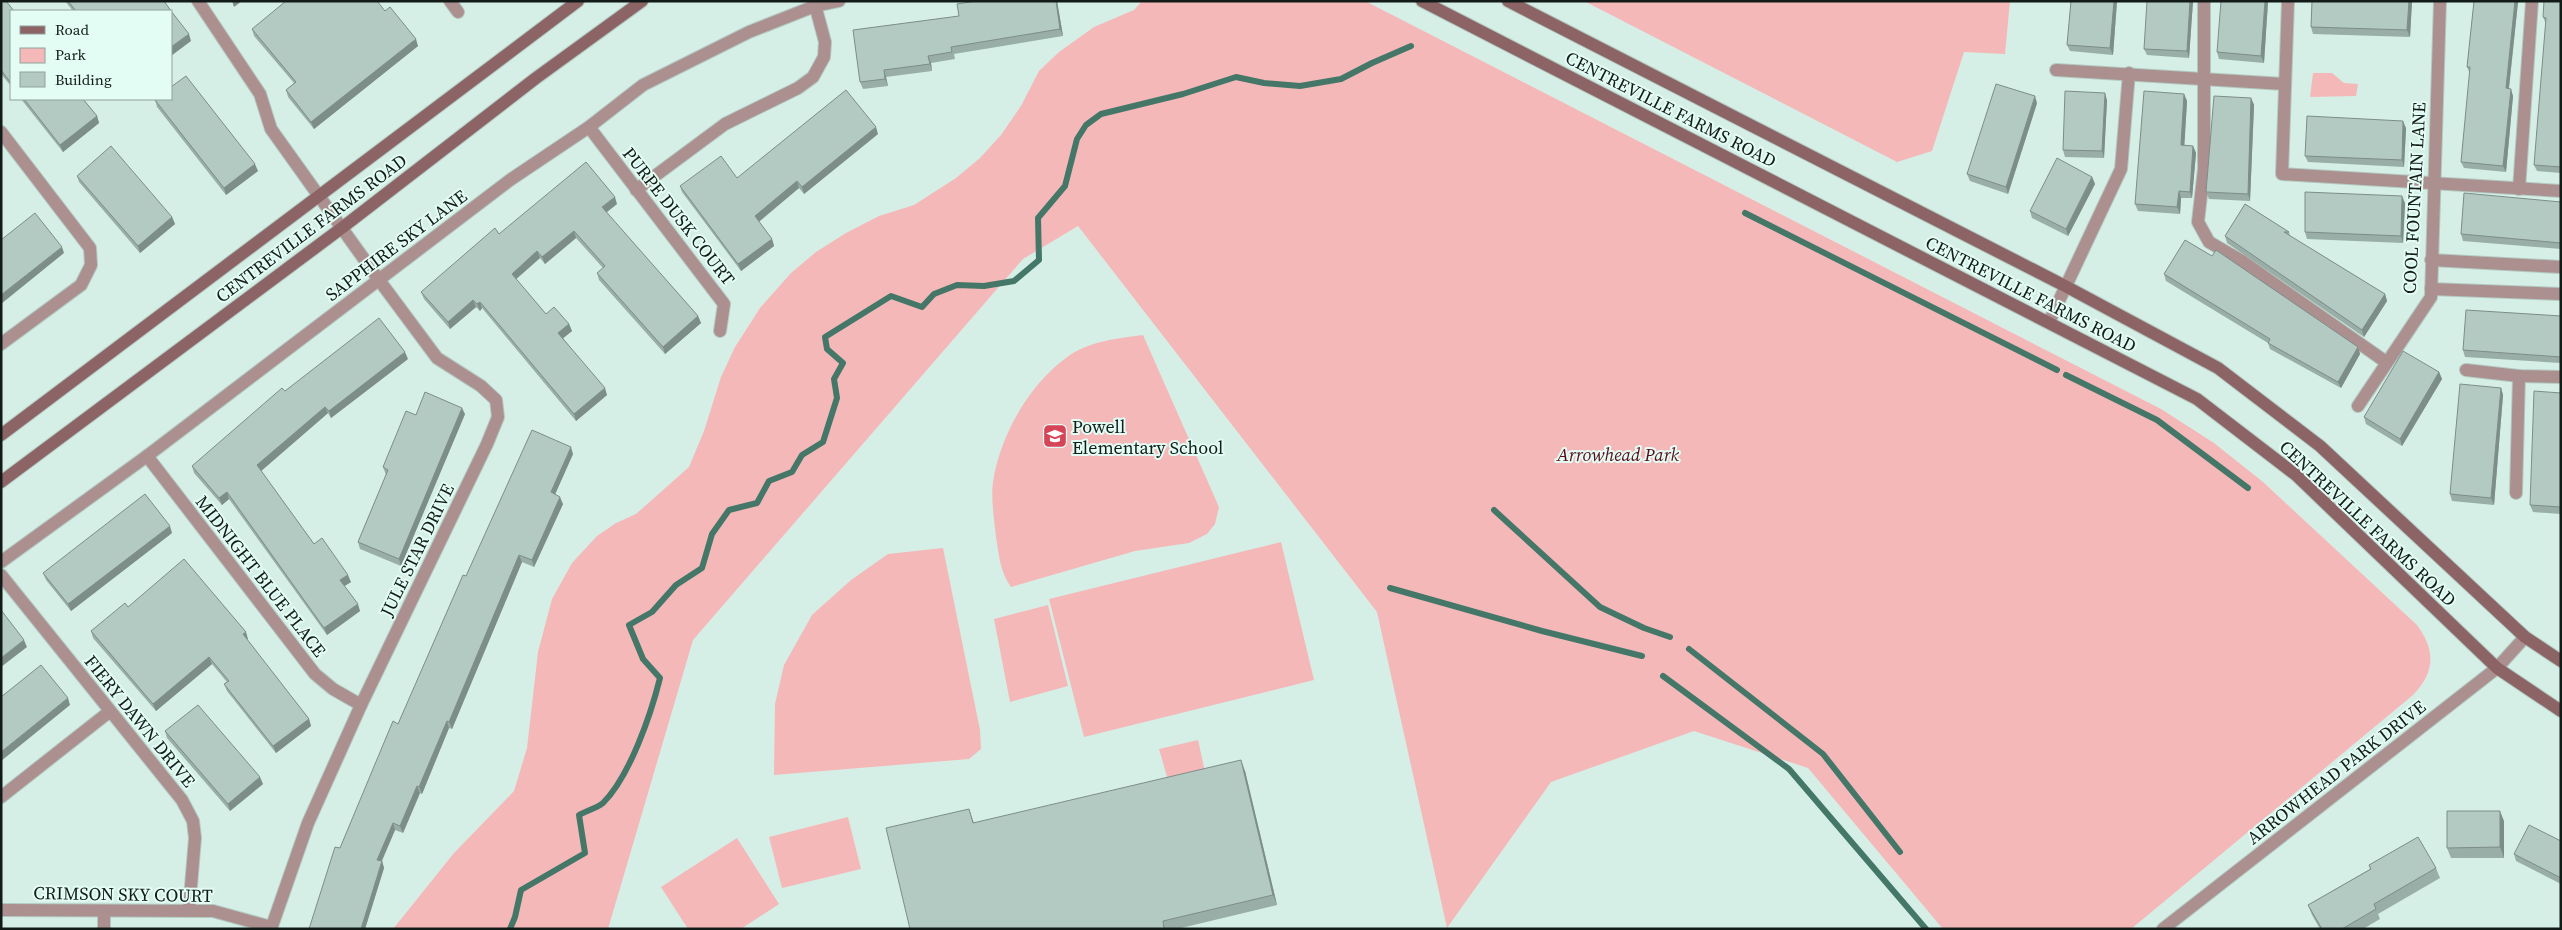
<svg xmlns="http://www.w3.org/2000/svg" width="2562" height="930" viewBox="0 0 2562 930" font-family="'Source Serif 4',serif">
	<rect width="100%" height="100%" fill="#d5efe6"/>
	<g fill="#f5b8b9">
		<path d="M 1142,1 L 1365,1 L 2161,409 L 2214,443 L 2263,482 L 2417,625 C 2436,651 2435,672 2413,695 L 2131,929 L 1943,929 L 1808,768 L 1694,731 L 1551,782 L 1447,928 L 1377,612 L 1078,226 L 1023,259 L 693,640 L 608,929 L 393,929 L 454,853 L 514,791 L 527,748 L 538,652 L 552,599 L 572,563 L 597,536 L 616,523 L 636,514 L 689,467 L 704,431 L 721,377 L 735,347 L 760,308 L 791,273 L 816,252 L 846,233 L 879,216 L 914,205 L 956,178 L 980,158 L 1001,135 L 1021,106 L 1039,71 L 1059,52 L 1094,27 L 1134,10 Z"/>
		<path d="M 1584,1 L 2010,1 L 2005,54 L 1964,52 L 1932,151 L 1897,162 Z"/>
		<path d="M 2313,73 L 2332,73 L 2344,83 L 2358,84 L 2356,96 L 2310,97 Z"/>
		<path d="M 1143,335 L 1219,507 L 1215,524 L 1207,534 L 1189,543 L 1135,551 L 1011,587 C 1000,572 999,555 996,537 C 994,517 990,495 994,476 C 1003,430 1031,382 1070,355 C 1091,341 1119,338 1143,335 Z"/>
		<path d="M 1281,542 L 1314,680 L 1084,737 L 1049,599 Z"/>
		<path d="M 943,548 L 980,730 L 981,749 L 969,759 L 774,775 L 775,704 L 784,665 L 812,615 L 851,580 L 888,554 Z"/>
		<path d="M 1048,605 L 1068,686 L 1010,702 L 994,619 Z"/>
		<path d="M 1198,740 L 1205,772 L 1168,780 L 1159,749 Z"/>
		<path d="M 848,817 L 861,869 L 782,888 L 769,837 Z"/>
		<path d="M 737,838 L 779,904 L 741,929 L 688,929 L 661,887 Z"/>
	</g>
	<g fill="none" stroke-linecap="round" stroke-linejoin="round">
		<g stroke="#447768" stroke-width="6">
			<path d="M 1745,213 L 2057,370"/>
			<path d="M 2066,375 L 2157,420 L 2248,488"/>
			<path d="M 1494,510 L 1600,607 L 1644,628 L 1670,637"/>
			<path d="M 1390,588 L 1542,631 L 1642,656"/>
			<path d="M 1689,649 L 1823,754 L 1900,852"/>
			<path d="M 1663,676 L 1789,769 L 1926,929"/>
			<path d="M 510,929 L 515,917 L 521,890 L 585,853 L 579,815 C 586,811 597,808 603,803 C 630,776 651,714 660,678 L 643,659 L 629,625 L 652,612 L 676,585 L 702,568 L 712,534 L 729,510 L 757,503 L 769,481 L 792,472 L 802,455 L 823,442 L 837,398 L 834,379 L 843,363 L 827,349 L 825,337 L 891,296 L 922,307 L 934,294 L 957,285 L 984,286 L 1014,281 L 1039,260 L 1038,218 L 1065,186 L 1077,139 L 1086,125 L 1101,114 L 1183,94 L 1236,77 L 1264,83 L 1300,86 L 1341,79 L 1372,63 L 1411,46"/>
		</g>
		<defs>
			<g id="street">
				<path d="M 198,1 L 260,94 L 271,129 L 379,280 L 437,358 L 481,386 L 496,400 L 498,417 L 487,444 L 361,705 L 308,823 L 271,929"/>
				<path d="M 450,1 L 458,12"/>
				<path d="M 2204,1 L 2204,169 L 2198,222 L 2209,242 L 2242,261 L 2386,362"/>
				<path d="M 2288,1 L 2282,174 L 2561,191"/>
				<path d="M 2056,70 L 2284,84"/>
				<path d="M 589,127 L 724,304 L 720,331"/>
				<path d="M 1,132 L 90,248 L 91,265 L 81,285 L 1,344"/>
				<path d="M 2519,189 L 2532,1"/>
				<path d="M 636,190 L 725,124 L 798,88 L 813,77 L 824,57 L 825,42 L 814,1"/>
				<path d="M 2431,260 L 2561,267"/>
				<path d="M 2431,289 L 2561,294"/>
				<path d="M 2049,322 L 2121,169 L 2129,73"/>
				<path d="M 2466,370 L 2519,376 L 2561,377"/>
				<path d="M 2358,406 L 2431,297 L 2440,1"/>
				<path d="M 147,456 L 315,674 L 333,689 L 361,705"/>
				<path d="M 2516,493 L 2519,376"/>
				<path d="M 1,562 L 147,456 L 510,180 L 589,127 L 643,85 L 749,32 L 815,6 L 839,1"/>
				<path d="M 1,575 L 182,800 L 193,821 L 195,838 L 189,910"/>
				<path d="M 1,797 L 109,712"/>
				<path d="M 1,910 L 213,911 L 271,927"/>
				<path d="M 104,929 L 104,911"/>
				<path d="M 2163,929 L 2497,668 L 2525,637"/>
			</g>
			<g id="secondary">
				<path d="M 1422,1 L 2197,399 L 2296,475 L 2497,668 L 2561,711"/>
				<path d="M 1508,1 L 2067,287 L 2218,368 L 2320,446 L 2525,637 L 2561,661"/>
				<path d="M 1,435 L 578,1"/>
				<path d="M 1,482 L 343,227 L 536,78 L 642,1"/>
			</g>
		</defs>
		<use href="#street" stroke="#b2c9c1" stroke-width="14"/>
		<use href="#secondary" stroke="#b2c9c1" stroke-width="14"/>
		<use href="#street" stroke="#ac8f8f" stroke-width="12"/>
		<use href="#secondary" stroke="#8d6465" stroke-width="12"/>
	</g>
	<g fill="#99aea7">
		<path d="M 1,1 L 11,11 L 11,86 L 1,74 Z"/>
		<path d="M 65,1 L 164,1 L 171,11 L 73,11 Z"/>
		<path d="M 1057,1 L 1063,36 L 954,54 L 955,59 L 931,63 L 932,71 L 886,77 L 888,86 L 863,89 L 860,82 L 959,16 Z"/>
		<path d="M 2071,1 L 2117,1 L 2113,55 L 2070,51 L 2067,45 Z"/>
		<path d="M 2193,1 L 2189,58 L 2147,55 L 2144,49 Z"/>
		<path d="M 2268,1 L 2264,63 L 2219,59 L 2217,52 Z"/>
		<path d="M 2312,1 L 2412,1 L 2410,37 L 2313,34 L 2311,27 Z"/>
		<path d="M 2474,1 L 2518,1 L 2518,2 L 2509,89 L 2513,96 L 2506,172 L 2464,168 L 2461,162 L 2470,74 L 2467,67 Z"/>
		<path d="M 2561,1 L 2561,173 L 2537,171 L 2534,165 L 2546,24 L 2543,17 Z"/>
		<path d="M 385,11 L 418,46 L 314,129 L 288,97 L 286,90 L 294,83 L 254,36 L 252,29 Z"/>
		<path d="M 2184,94 L 2187,101 L 2184,145 L 2193,146 L 2196,153 L 2192,198 L 2181,198 L 2180,214 L 2138,211 L 2135,204 Z"/>
		<path d="M 2251,98 L 2254,105 L 2250,201 L 2209,199 L 2206,192 Z"/>
		<path d="M 21,99 L 83,99 L 97,116 L 99,123 L 63,152 Z"/>
		<path d="M 155,100 L 258,171 L 226,195 L 157,107 Z"/>
		<path d="M 2107,100 L 2104,158 L 2065,157 L 2063,150 Z"/>
		<path d="M 2037,103 L 2008,194 L 1970,181 L 1967,174 Z"/>
		<path d="M 2406,128 L 2404,167 L 2308,162 L 2305,156 Z"/>
		<path d="M 878,134 L 804,194 L 799,188 L 759,222 L 772,239 L 774,246 L 741,271 L 682,192 L 680,186 L 737,178 Z"/>
		<path d="M 77,176 L 172,217 L 175,224 L 140,253 L 79,182 Z"/>
		<path d="M 2092,177 L 2095,184 L 2068,236 L 2032,218 L 2030,211 Z"/>
		<path d="M 2561,202 L 2561,249 L 2463,241 L 2461,234 Z"/>
		<path d="M 2405,203 L 2403,243 L 2307,239 L 2305,232 Z"/>
		<path d="M 617,204 L 606,213 L 698,316 L 701,323 L 665,354 L 599,280 L 597,273 L 603,268 L 576,238 L 545,264 L 540,258 L 516,279 L 546,314 L 569,324 L 572,331 L 563,338 L 607,395 L 576,421 L 482,308 L 480,311 L 476,307 L 450,329 L 424,299 L 421,292 L 499,234 Z"/>
		<path d="M 2245,204 L 2289,232 L 2290,236 L 2385,294 L 2387,301 L 2364,337 L 2227,243 L 2225,236 Z"/>
		<path d="M 2164,274 L 2358,347 L 2360,354 L 2341,388 L 2270,349 L 2268,343 L 2166,281 Z"/>
		<path d="M 2561,316 L 2561,363 L 2465,357 L 2463,350 Z"/>
		<path d="M 408,359 L 331,418 L 328,413 L 261,471 L 314,544 L 351,582 L 344,586 L 360,611 L 327,635 L 229,499 L 222,505 L 194,473 L 192,466 Z"/>
		<path d="M 2439,372 L 2442,379 L 2402,446 L 2366,424 L 2364,417 Z"/>
		<path d="M 2501,388 L 2503,395 L 2494,505 L 2452,501 L 2450,494 Z"/>
		<path d="M 2561,393 L 2561,514 L 2533,512 L 2530,505 Z"/>
		<path d="M 465,414 L 401,566 L 360,549 L 358,542 L 386,475 L 383,467 L 416,415 Z"/>
		<path d="M 573,454 L 555,494 L 563,504 L 534,567 L 522,562 L 452,729 L 449,728 L 422,794 L 420,793 L 403,833 L 395,830 L 382,861 L 384,868 L 365,929 L 309,929 L 340,848 L 398,724 L 466,576 Z"/>
		<path d="M 172,533 L 71,611 L 46,580 L 43,573 Z"/>
		<path d="M 128,607 L 248,639 L 247,640 L 309,719 L 311,726 L 276,753 L 227,691 L 224,684 L 227,682 L 212,664 L 156,711 L 93,638 L 91,631 Z"/>
		<path d="M 165,731 L 263,784 L 230,811 L 167,738 Z"/>
		<path d="M 1245,771 L 1277,905 L 1177,929 L 910,929 L 969,809 L 974,823 Z"/>
		<path d="M 2504,821 L 2504,858 L 2451,858 L 2447,848 Z"/>
		<path d="M 2561,841 L 2561,884 L 2516,861 L 2514,854 Z"/>
		<path d="M 2369,865 L 2436,868 L 2440,878 L 2378,914 L 2380,919 L 2363,929 L 2320,929 L 2312,915 L 2308,905 L 2370,869 Z"/>
	</g>
	<g fill="#7d8d88">
		<path d="M 232,1 L 242,1 L 234,7 Z"/>
		<path d="M 1056,1 L 1057,1 L 1063,36 L 1060,29 Z"/>
		<path d="M 2114,1 L 2117,1 L 2113,55 L 2110,48 Z"/>
		<path d="M 2190,1 L 2193,1 L 2189,58 L 2187,51 Z"/>
		<path d="M 2265,1 L 2268,1 L 2264,63 L 2261,56 Z"/>
		<path d="M 2409,1 L 2412,1 L 2410,37 L 2407,30 Z"/>
		<path d="M 2515,1 L 2518,1 L 2518,2 L 2508,95 L 2506,88 Z"/>
		<path d="M 189,34 L 191,41 L 171,56 L 171,47 Z"/>
		<path d="M 416,39 L 418,46 L 314,129 L 311,122 Z"/>
		<path d="M 928,56 L 931,63 L 932,71 L 930,64 Z"/>
		<path d="M 884,70 L 886,77 L 888,86 L 885,79 Z"/>
		<path d="M 2511,89 L 2513,96 L 2506,172 L 2503,166 Z"/>
		<path d="M 2105,93 L 2107,100 L 2104,158 L 2102,151 Z"/>
		<path d="M 2184,94 L 2187,101 L 2184,152 L 2181,145 Z"/>
		<path d="M 2035,96 L 2037,103 L 2008,194 L 2006,187 Z"/>
		<path d="M 2251,98 L 2254,105 L 2250,201 L 2248,194 Z"/>
		<path d="M 97,116 L 99,123 L 63,152 L 60,145 Z"/>
		<path d="M 2403,121 L 2406,128 L 2404,167 L 2402,160 Z"/>
		<path d="M 876,127 L 878,134 L 804,194 L 802,187 Z"/>
		<path d="M 2193,146 L 2196,153 L 2192,198 L 2190,192 Z"/>
		<path d="M 255,164 L 258,171 L 226,195 L 224,188 Z"/>
		<path d="M 2092,177 L 2095,184 L 2068,236 L 2066,229 Z"/>
		<path d="M 797,181 L 799,188 L 757,223 L 755,216 Z"/>
		<path d="M 2179,191 L 2181,198 L 2180,214 L 2177,207 Z"/>
		<path d="M 2402,196 L 2405,203 L 2403,243 L 2401,236 Z"/>
		<path d="M 615,197 L 617,204 L 604,214 L 602,207 Z"/>
		<path d="M 172,217 L 175,224 L 140,253 L 138,246 Z"/>
		<path d="M 574,231 L 576,238 L 545,264 L 542,257 Z"/>
		<path d="M 772,239 L 774,246 L 741,271 L 738,264 Z"/>
		<path d="M 62,247 L 64,253 L 1,304 L 1,295 Z"/>
		<path d="M 537,251 L 540,258 L 514,281 L 512,274 Z"/>
		<path d="M 2385,294 L 2387,301 L 2364,337 L 2362,330 Z"/>
		<path d="M 473,300 L 476,307 L 450,329 L 448,322 Z"/>
		<path d="M 480,302 L 482,308 L 480,311 L 477,304 Z"/>
		<path d="M 698,316 L 701,323 L 665,354 L 663,347 Z"/>
		<path d="M 569,324 L 572,331 L 561,340 L 558,333 Z"/>
		<path d="M 2358,347 L 2360,354 L 2341,388 L 2338,382 Z"/>
		<path d="M 405,352 L 408,359 L 331,418 L 329,411 Z"/>
		<path d="M 2439,372 L 2442,379 L 2402,446 L 2400,439 Z"/>
		<path d="M 605,388 L 607,395 L 576,421 L 574,414 Z"/>
		<path d="M 2501,388 L 2503,395 L 2494,505 L 2491,498 Z"/>
		<path d="M 325,407 L 328,413 L 260,472 L 257,465 Z"/>
		<path d="M 462,408 L 465,414 L 401,566 L 399,559 Z"/>
		<path d="M 571,447 L 573,454 L 553,499 L 551,492 Z"/>
		<path d="M 227,492 L 229,499 L 222,505 L 219,498 Z"/>
		<path d="M 560,497 L 563,504 L 534,567 L 532,560 Z"/>
		<path d="M 170,526 L 172,533 L 71,611 L 68,604 Z"/>
		<path d="M 519,555 L 522,562 L 452,729 L 449,722 Z"/>
		<path d="M 348,575 L 351,582 L 343,587 L 340,580 Z"/>
		<path d="M 358,604 L 360,611 L 327,635 L 324,628 Z"/>
		<path d="M 246,632 L 248,639 L 245,641 L 243,634 Z"/>
		<path d="M 24,640 L 27,647 L 1,667 L 1,658 Z"/>
		<path d="M 209,657 L 212,664 L 156,711 L 153,704 Z"/>
		<path d="M 68,698 L 70,705 L 1,761 L 1,752 Z"/>
		<path d="M 309,719 L 311,726 L 276,753 L 273,746 Z"/>
		<path d="M 447,721 L 449,728 L 422,794 L 419,787 Z"/>
		<path d="M 1241,760 L 1245,771 L 1277,905 L 1273,895 Z"/>
		<path d="M 260,777 L 263,784 L 230,811 L 228,804 Z"/>
		<path d="M 417,786 L 420,793 L 403,833 L 400,826 Z"/>
		<path d="M 2500,811 L 2504,821 L 2504,858 L 2500,847 Z"/>
		<path d="M 393,823 L 395,830 L 379,867 L 377,860 Z"/>
		<path d="M 382,861 L 384,868 L 365,929 L 361,929 Z"/>
	</g>
	<g fill="#b2cac2" stroke="#7d8d88">
		<path d="M 1,1 L 6,1 L 14,11 L 11,11 L 11,83 L 1,70 Z"/>
		<path d="M 68,1 L 164,1 L 171,11 L 76,11 Z"/>
		<path d="M 286,1 L 377,1 L 385,11 L 390,7 L 416,39 L 311,122 L 286,90 L 296,82 L 252,29 Z"/>
		<path d="M 976,1 L 1056,1 L 1060,29 L 951,47 L 952,52 L 928,56 L 930,64 L 884,70 L 885,79 L 860,82 L 853,30 L 959,16 L 957,4 Z"/>
		<path d="M 2071,1 L 2114,1 L 2110,48 L 2067,45 Z"/>
		<path d="M 2147,1 L 2190,1 L 2187,51 L 2144,49 Z"/>
		<path d="M 2221,1 L 2265,1 L 2261,56 L 2217,52 Z"/>
		<path d="M 2312,1 L 2409,1 L 2407,30 L 2311,27 Z"/>
		<path d="M 2474,1 L 2515,1 L 2506,88 L 2511,89 L 2503,166 L 2461,162 L 2470,67 L 2467,67 Z"/>
		<path d="M 2544,1 L 2561,1 L 2561,167 L 2534,165 L 2546,18 L 2543,17 Z"/>
		<path d="M 171,11 L 189,34 L 171,47 Z"/>
		<path d="M 186,76 L 255,164 L 224,188 L 155,100 L 156,99 L 171,99 L 171,87 Z"/>
		<path d="M 1996,84 L 2035,96 L 2006,187 L 1967,174 Z"/>
		<path d="M 846,90 L 876,127 L 802,187 L 797,181 L 755,216 L 772,239 L 738,264 L 680,186 L 721,156 L 737,178 Z"/>
		<path d="M 2065,91 L 2105,93 L 2102,151 L 2063,150 Z"/>
		<path d="M 2144,91 L 2184,94 L 2181,145 L 2193,146 L 2190,192 L 2179,191 L 2177,207 L 2135,204 Z"/>
		<path d="M 2214,96 L 2251,98 L 2248,194 L 2206,192 Z"/>
		<path d="M 24,99 L 83,99 L 97,116 L 60,145 Z"/>
		<path d="M 2307,116 L 2403,121 L 2402,160 L 2305,156 Z"/>
		<path d="M 111,146 L 172,217 L 138,246 L 77,176 Z"/>
		<path d="M 2057,158 L 2092,177 L 2066,229 L 2030,211 Z"/>
		<path d="M 586,162 L 615,197 L 602,207 L 698,316 L 663,347 L 597,273 L 605,266 L 574,231 L 542,257 L 537,251 L 512,274 L 546,314 L 554,307 L 569,324 L 558,333 L 605,388 L 574,414 L 480,302 L 477,304 L 473,300 L 448,322 L 421,292 L 495,228 L 499,234 Z"/>
		<path d="M 2305,192 L 2402,196 L 2401,236 L 2305,232 Z"/>
		<path d="M 2464,193 L 2561,202 L 2561,243 L 2461,234 Z"/>
		<path d="M 2245,204 L 2289,232 L 2284,232 L 2385,294 L 2362,330 L 2225,236 Z"/>
		<path d="M 35,213 L 62,247 L 1,295 L 1,240 Z"/>
		<path d="M 2185,240 L 2212,256 L 2216,250 L 2358,347 L 2338,382 L 2268,343 L 2270,339 L 2164,274 Z"/>
		<path d="M 2466,310 L 2561,316 L 2561,357 L 2463,350 Z"/>
		<path d="M 379,318 L 405,352 L 329,411 L 325,407 L 257,465 L 314,544 L 322,538 L 348,575 L 340,580 L 358,604 L 324,628 L 227,492 L 219,498 L 192,466 L 282,388 L 285,391 Z"/>
		<path d="M 2403,351 L 2439,372 L 2400,439 L 2364,417 Z"/>
		<path d="M 2460,384 L 2501,388 L 2491,498 L 2450,494 Z"/>
		<path d="M 2534,391 L 2561,393 L 2561,507 L 2530,505 Z"/>
		<path d="M 425,392 L 462,408 L 399,559 L 358,542 L 388,470 L 383,467 L 406,411 L 416,415 Z"/>
		<path d="M 532,430 L 571,447 L 551,492 L 560,497 L 532,560 L 519,555 L 449,722 L 447,721 L 419,787 L 417,786 L 400,826 L 393,823 L 377,860 L 382,861 L 361,929 L 309,929 L 335,847 L 340,848 L 393,721 L 398,724 L 463,575 L 466,576 Z"/>
		<path d="M 145,494 L 170,526 L 68,604 L 43,573 Z"/>
		<path d="M 184,559 L 246,632 L 243,634 L 309,719 L 273,746 L 224,684 L 229,681 L 209,657 L 153,704 L 91,631 L 125,603 L 128,607 Z"/>
		<path d="M 1,610 L 24,640 L 1,658 Z"/>
		<path d="M 41,665 L 68,698 L 1,752 L 1,697 Z"/>
		<path d="M 198,705 L 260,777 L 228,804 L 165,731 Z"/>
		<path d="M 1241,760 L 1273,895 L 1163,921 L 1164,929 L 910,929 L 886,828 L 969,809 L 973,823 Z"/>
		<path d="M 2447,811 L 2500,811 L 2500,847 L 2447,848 Z"/>
		<path d="M 2529,825 L 2561,841 L 2561,878 L 2514,854 Z"/>
		<path d="M 2418,837 L 2436,868 L 2374,904 L 2376,909 L 2342,929 L 2322,929 L 2308,905 L 2371,869 L 2369,865 Z"/>
	</g>
	<defs>
		<symbol id="school-square" viewBox="-11 -11 22 22"><rect x="-9" y="-9" width="18" height="18" rx="4" fill="#d54457" stroke="#e3fcf4"/><path d="M0-5L7-2L0 1L-7-2ZM-4 1L0 2.5L4 1V4Q0 6-4 4Z" fill="#fff"/></symbol>
	</defs>
	<g fill-rule="evenodd">
		<use href="#school-square" x="1041" y="422" width="28" height="28"/>
	</g>
	<g text-anchor="middle" dominant-baseline="central" stroke-width="4" stroke-linejoin="round" paint-order="stroke">
		<g font-size="18" fill="#121b18" stroke="#e3fcf4">
			<text transform="translate(1671 109) rotate(27)">CENTREVILLE FARMS ROAD</text>
			<text transform="translate(2414 198) rotate(-87)">COOL FOUNTAIN LANE</text>
			<text transform="translate(679 216) rotate(52)">PURPE DUSK COURT</text>
			<text transform="translate(311 228) rotate(-37)">CENTREVILLE FARMS ROAD</text>
			<text transform="translate(396 245) rotate(-37)">SAPPHIRE SKY LANE</text>
			<text transform="translate(2031 294) rotate(27)">CENTREVILLE FARMS ROAD</text>
			<text transform="translate(2368 523) rotate(43)">CENTREVILLE FARMS ROAD</text>
			<text transform="translate(417 550) rotate(-64)">JULE STAR DRIVE</text>
			<text transform="translate(261 576) rotate(52)">MIDNIGHT BLUE PLACE</text>
			<text transform="translate(140 721) rotate(51)">FIERY DAWN DRIVE</text>
			<text transform="translate(2336 772) rotate(-38)">ARROWHEAD PARK DRIVE</text>
			<text transform="translate(123 894) rotate(1)">CRIMSON SKY COURT</text>
		</g>
		<g font-size="18" fill="#121b18" stroke="#e3fcf4" text-anchor="start">
			<text x="1072" y="426">Powell<tspan x="1072" dy="21">Elementary School</tspan></text>
		</g>
		<g font-size="18" font-style="italic" fill="#590d1b" stroke="#e3fcf4">
			<text x="1618" y="454">Arrowhead Park</text>
		</g>
	</g>
	<rect width="2562" height="930" fill="none" stroke="#121b18" stroke-width="5"/>
	<rect x="10" y="10" width="162" height="90" fill="#e3fcf4" stroke="#8fa29c"/>
	<rect x="20" y="26" width="25" height="8" fill="#8d6465" stroke="#8fa29c"/>
	<text x="55" y="35" font-size="15" fill="#121b18">Road</text>
	<rect x="20" y="48" width="25" height="15" fill="#f5b8b9" stroke="#8fa29c"/>
	<text x="55" y="60" font-size="15" fill="#121b18">Park</text>
	<rect x="20" y="72" width="25" height="15" fill="#b2cac2" stroke="#8fa29c"/>
	<text x="55" y="85" font-size="15" fill="#121b18">Building</text>
</svg>
